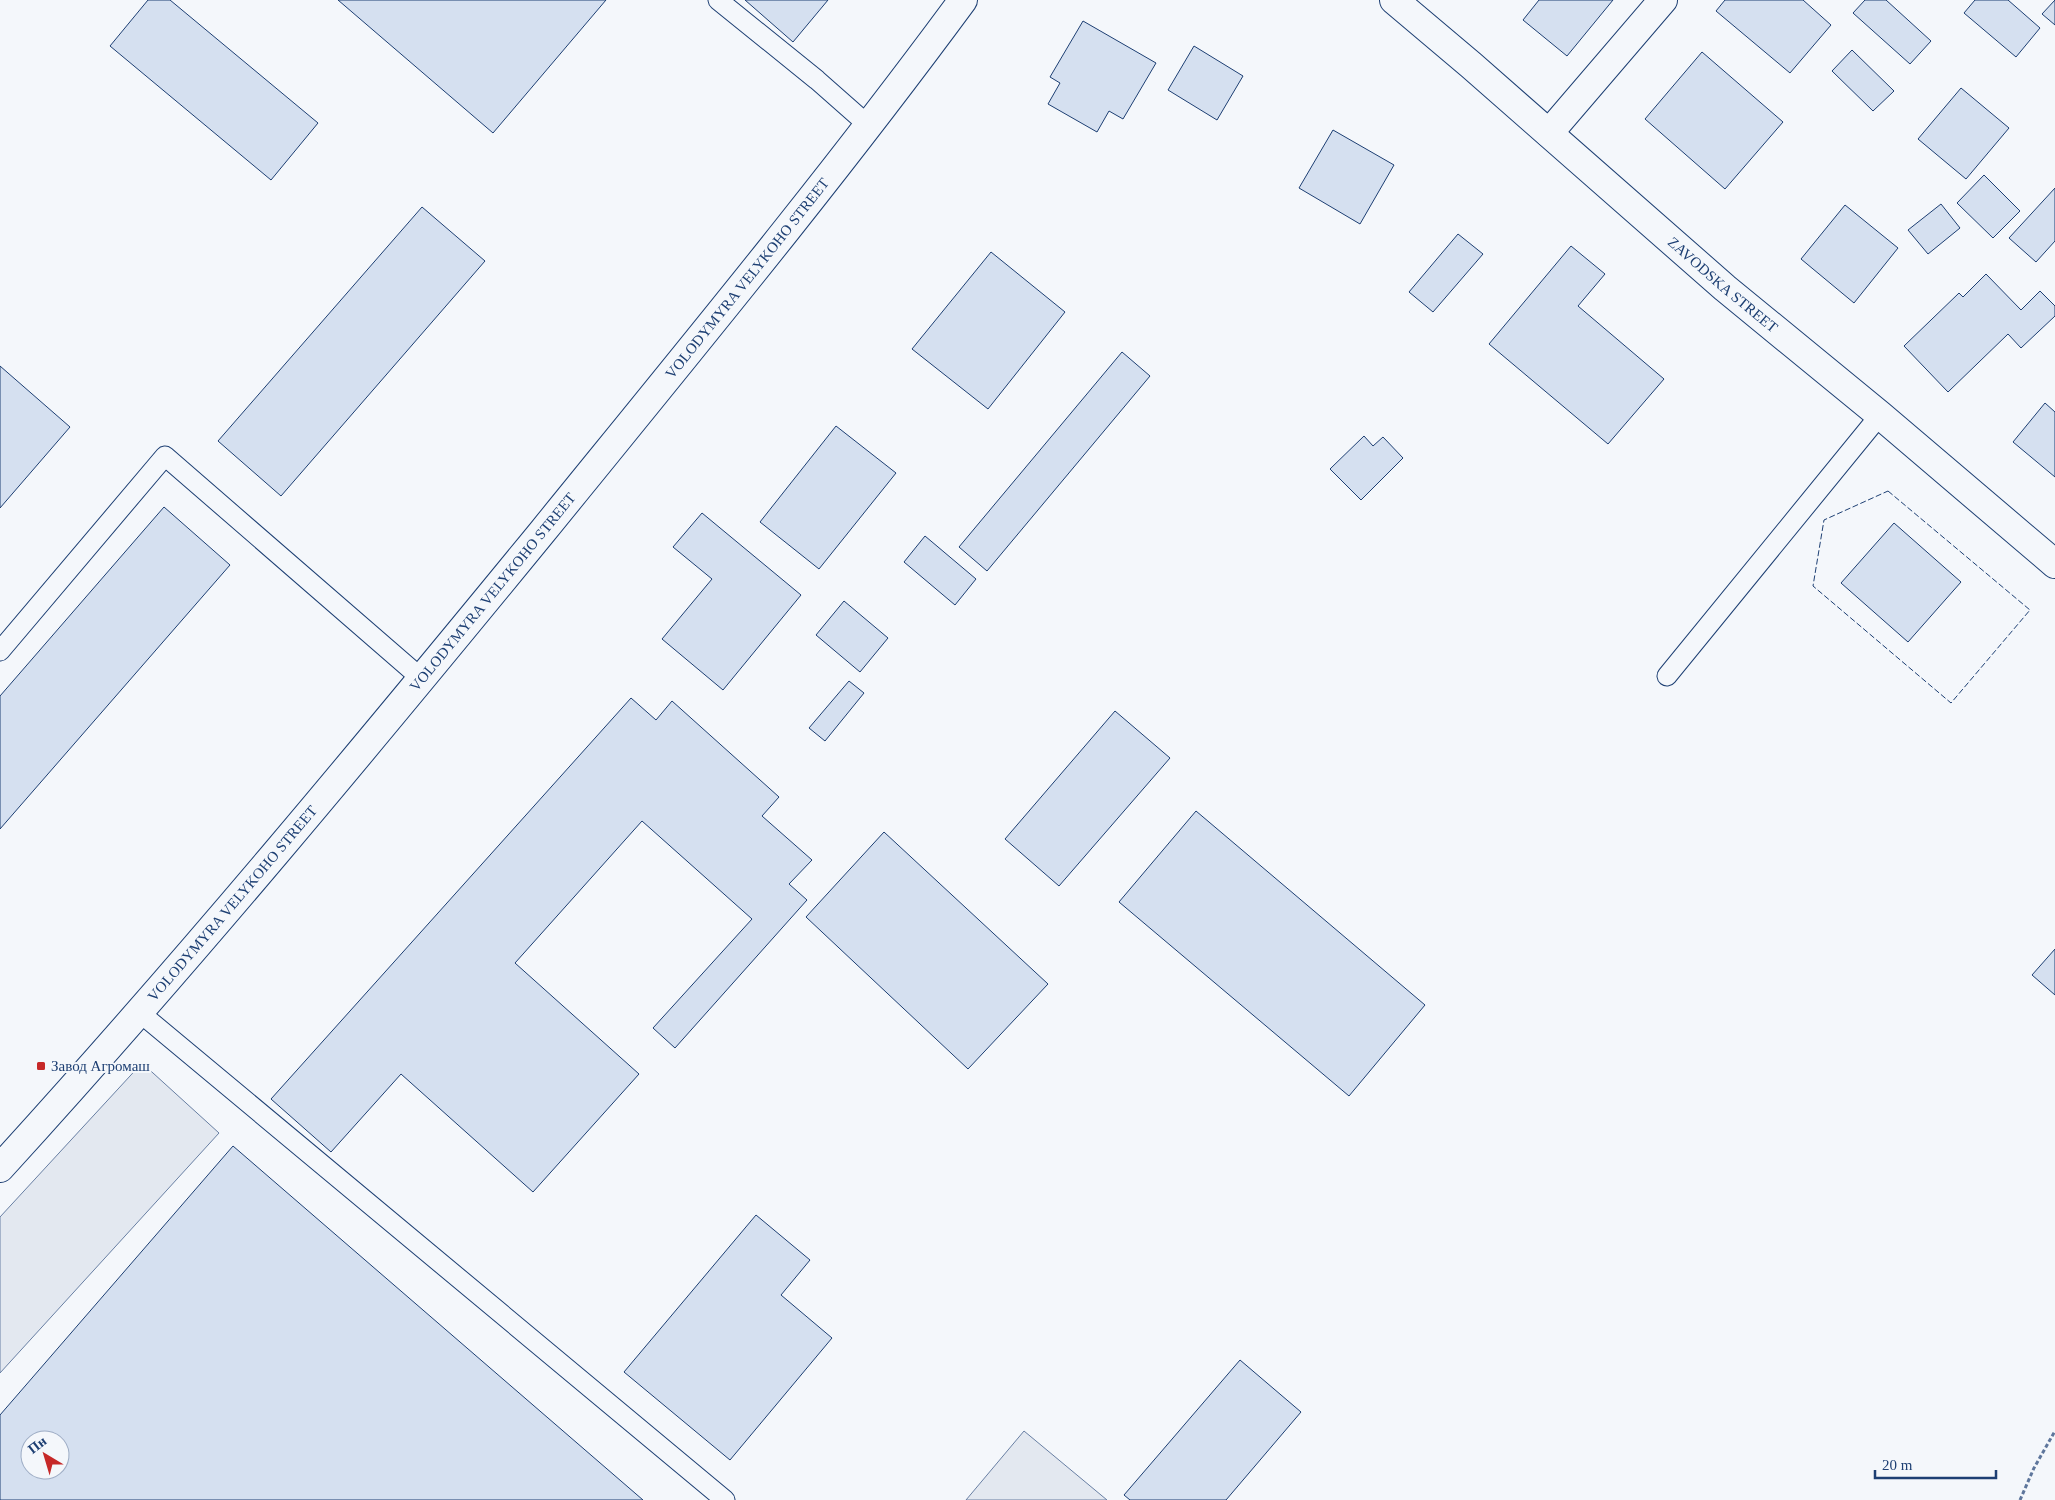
<svg xmlns="http://www.w3.org/2000/svg" width="2055" height="1500" viewBox="0 0 2055 1500" font-family="'Times New Roman',serif">
	<rect width="100%" height="100%" fill="#f4f7fb"/>
	<g fill="#e3e8f0" stroke="#687fa3">
		<path d="M 142,1063 L 219,1133 L 0,1373 L 0,1217 Z"/>
		<path d="M 1024,1431 L 1107,1500 L 966,1500 Z"/>
	</g>
	<g fill="#d5e0f0" stroke="#1d3f73" fill-rule="evenodd">
		<path d="M 148,0 L 170,0 L 318,123 L 271,180 L 110,46 Z"/>
		<path d="M 338,0 L 606,0 L 493,133 Z"/>
		<path d="M 745,0 L 828,0 L 793,42 Z"/>
		<path d="M 1539,0 L 1613,0 L 1567,56 L 1523,20 Z"/>
		<path d="M 1725,0 L 1803,0 L 1831,25 L 1790,73 L 1716,11 Z"/>
		<path d="M 1865,0 L 1886,0 L 1931,41 L 1910,64 L 1853,13 Z"/>
		<path d="M 1975,0 L 2008,0 L 2040,28 L 2016,57 L 1964,13 Z"/>
		<path d="M 2055,0 L 2055,25 L 2042,14 Z"/>
		<path d="M 1083,21 L 1156,63 L 1123,119 L 1109,111 L 1097,132 L 1048,104 L 1060,83 L 1050,77 Z"/>
		<path d="M 1194,46 L 1243,76 L 1217,120 L 1168,90 Z"/>
		<path d="M 1852,50 L 1894,91 L 1873,111 L 1832,71 Z"/>
		<path d="M 1702,52 L 1783,122 L 1725,189 L 1645,119 Z"/>
		<path d="M 1961,88 L 2009,128 L 1966,179 L 1918,139 Z"/>
		<path d="M 1333,130 L 1394,165 L 1360,224 L 1299,188 Z"/>
		<path d="M 1984,175 L 2020,211 L 1993,238 L 1957,203 Z"/>
		<path d="M 2055,188 L 2055,241 L 2036,262 L 2009,238 Z"/>
		<path d="M 1941,204 L 1960,228 L 1928,254 L 1908,230 Z"/>
		<path d="M 1845,205 L 1898,248 L 1854,303 L 1801,259 Z"/>
		<path d="M 422,207 L 485,261 L 281,496 L 218,441 Z"/>
		<path d="M 1458,234 L 1483,254 L 1433,312 L 1409,292 Z"/>
		<path d="M 1571,246 L 1605,274 L 1578,306 L 1664,379 L 1608,444 L 1489,344 Z"/>
		<path d="M 991,252 L 1065,312 L 988,409 L 912,349 Z"/>
		<path d="M 1986,274 L 2021,310 L 2040,291 L 2055,306 L 2055,316 L 2021,348 L 2008,334 L 1948,392 L 1904,346 L 1959,293 L 1963,297 Z"/>
		<path d="M 1122,352 L 1150,376 L 987,571 L 959,547 Z"/>
		<path d="M 0,366 L 70,427 L 0,508 Z"/>
		<path d="M 2045,403 L 2055,412 L 2055,477 L 2013,442 Z"/>
		<path d="M 836,426 L 896,473 L 819,569 L 760,522 Z"/>
		<path d="M 1364,436 L 1373,446 L 1383,437 L 1403,458 L 1361,500 L 1330,469 Z"/>
		<path d="M 164,507 L 230,565 L 0,829 L 0,696 Z"/>
		<path d="M 702,513 L 801,595 L 723,690 L 662,639 L 712,579 L 673,547 Z"/>
		<path d="M 1894,523 L 1961,582 L 1908,642 L 1841,583 Z"/>
		<path d="M 925,536 L 976,579 L 955,605 L 904,562 Z"/>
		<path d="M 844,601 L 888,638 L 860,672 L 816,635 Z"/>
		<path d="M 849,681 L 864,693 L 825,741 L 809,728 Z"/>
		<path d="M 631,698 L 656,720 L 672,701 L 779,797 L 762,816 L 812,860 L 789,884 L 807,900 L 675,1048 L 653,1028 L 752,919 L 642,821 L 515,963 L 639,1074 L 533,1192 L 401,1074 L 331,1152 L 271,1099 Z"/>
		<path d="M 1115,711 L 1170,758 L 1059,886 L 1005,839 Z"/>
		<path d="M 1196,811 L 1425,1005 L 1349,1096 L 1119,902 Z"/>
		<path d="M 884,832 L 1048,984 L 968,1069 L 806,917 Z"/>
		<path d="M 2055,949 L 2055,995 L 2032,975 Z"/>
		<path d="M 233,1146 L 643,1500 L 0,1500 L 0,1415 ZM 30,1440 L 60,1440 L 60,1470 L 30,1470 Z"/>
		<path d="M 756,1215 L 810,1260 L 781,1295 L 832,1338 L 730,1460 L 624,1372 Z"/>
		<path d="M 1240,1360 L 1301,1412 L 1226,1500 L 1130,1500 L 1124,1495 Z"/>
	</g>
	<g fill="none" stroke-linecap="round" stroke-linejoin="round">
		<defs>
			<g id="lane">
				<path d="M 718,0 L 817,80 L 868,125"/>
				<path d="M 0,651 L 165,456 L 422,679"/>
				<path d="M 1667,676 L 1880,415"/>
				<path d="M 139,1012 L 725,1500"/>
			</g>
			<g id="street">
				<path id="s1" d="M 1394,0 L 1471,65 L 1725,288 L 1880,415 L 2055,564"/>
				<path d="M 1549,133 L 1663,0"/>
			</g>
			<g id="secondary">
				<path id="s2" d="M 0,1168 C 188,962 366,747 543,531 C 685,356 829,182 963,0"/>
			</g>
		</defs>
		<use href="#lane" stroke="#1d3f73" stroke-width="21"/>
		<use href="#street" stroke="#1d3f73" stroke-width="30"/>
		<use href="#secondary" stroke="#1d3f73" stroke-width="30"/>
		<path stroke="#5e769c" stroke-width="3" stroke-dasharray="4 2.5" stroke-linecap="butt" d="M 2020,1500 L 2034,1468 L 2055,1431"/>
		<use href="#lane" stroke="#f4f7fb" stroke-width="19"/>
		<use href="#street" stroke="#f4f7fb" stroke-width="28"/>
		<use href="#secondary" stroke="#f4f7fb" stroke-width="28"/>
		<path stroke="#1d3f73" stroke-width="1" stroke-dasharray="6 2.5" stroke-linecap="butt" d="M 1888,491 L 2030,610 L 1951,703 L 1813,586 L 1824,520 Z"/>
	</g>
	<rect fill="#c62828" stroke="#f4f7fb" stroke-width="2" x="36" y="1061" width="10" height="10" rx="2.5"/>
	<g text-anchor="middle" dominant-baseline="central" stroke-width="4" stroke-linejoin="round" paint-order="stroke">
		<g font-size="15" fill="#1d3f73" stroke="#f4f7fb">
			<text stroke="none"><textPath href="#s2" startOffset="1162">VOLODYMYRA VELYKOHO STREET</textPath></text>
			<text stroke="none"><textPath href="#s1" startOffset="435">ZAVODSKA STREET</textPath></text>
			<text stroke="none"><textPath href="#s2" startOffset="758">VOLODYMYRA VELYKOHO STREET</textPath></text>
			<text stroke="none"><textPath href="#s2" startOffset="352">VOLODYMYRA VELYKOHO STREET</textPath></text>
		</g>
		<g font-size="15" fill="#1d3f73" stroke="#f4f7fb" text-anchor="start">
			<text x="51" y="1066">Завод Агромаш</text>
		</g>
	</g>
	<g transform="translate(45 1455) rotate(322)"><circle r="24" fill="#f4f7fb" stroke="#9eadc5"/>
	<path d="M0-4L9 19L0 12L-9 19Z" fill="#c62828"/>
	<text y="-8" font-size="14" font-weight="bold" text-anchor="middle" fill="#1d3f73">Пн</text>
	</g>
	<path d="M1875 1470v8h121v-8" fill="none" stroke="#1d3f73" stroke-width="2.5"/>
	<text x="1882" y="1470" font-size="15" fill="#1d3f73" stroke="#f4f7fb" stroke-width="4" paint-order="stroke">20 m</text>
</svg>
